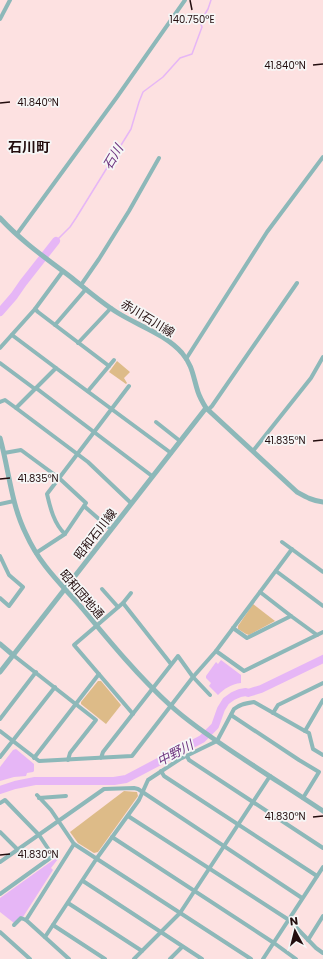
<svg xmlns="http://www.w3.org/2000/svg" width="323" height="959" viewBox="0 0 323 959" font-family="Poppins,'Noto Sans JP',sans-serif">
	<rect width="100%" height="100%" fill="#fde1e1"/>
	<g fill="#db8">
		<path d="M 117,361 L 130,372 L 124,378 L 127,383 L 126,384 L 109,372 Z"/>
		<path d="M 253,604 L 275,621 L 249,635 L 246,634 L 238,629 L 238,626 Z"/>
		<path d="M 98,681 L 101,681 L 121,705 L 106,724 L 81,704 L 81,702 Z"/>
		<path d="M 124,791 L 137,792 L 138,796 L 98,852 L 94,853 L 78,843 L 70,832 Z"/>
	</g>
	<g fill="#e6b6f6">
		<path d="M 221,660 L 241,675 L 241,683 C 231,684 224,689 218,695 L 209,686 L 211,683 L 206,678 L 206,676 L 216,662 L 218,664 Z"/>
		<path d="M 16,749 L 34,764 L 34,771 L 33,772 L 27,773 L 26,776 L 14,777 L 0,781 L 0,767 L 13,750 Z"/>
		<path d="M 56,858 L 58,859 L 51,868 L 53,870 L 23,917 L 20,916 L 20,917 L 14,923 L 0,912 L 0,898 Z"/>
	</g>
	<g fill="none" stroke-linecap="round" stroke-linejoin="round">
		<path stroke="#e6b6f6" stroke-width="1.5" d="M 56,241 L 70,227 L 76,218 L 131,129 L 139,102 L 143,92 L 163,77 L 180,58 L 192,54 L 202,27 L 200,22 L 208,9 L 211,0"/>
		<g stroke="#e6b6f6" stroke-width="8">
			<path d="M 0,312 L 14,296 L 23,283 L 56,241"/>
			<path d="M 0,790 L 15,785 L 35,781 L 114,781 L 126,779 L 202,739 L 215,726 L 221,709 L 226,701 L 233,696 L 240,693 L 246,692 L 248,693 L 261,689 L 323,659"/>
		</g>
		<g stroke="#8db8b9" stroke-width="4">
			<path d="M 0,19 L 10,0"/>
			<path d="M 17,234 L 117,97 L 185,0"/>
			<path d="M 81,285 L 99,259 L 129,211 L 159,158"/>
			<path d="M 35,309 L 38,312 L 109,366"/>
			<path d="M 55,325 L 86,289"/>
			<path d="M 12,335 L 56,368"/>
			<path d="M 78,343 L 111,308"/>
			<path d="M 0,348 L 35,309 L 63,271"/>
			<path d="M 186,359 L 267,232 L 323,157"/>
			<path d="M 0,363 L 35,389"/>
			<path d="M 36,388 L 152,476"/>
			<path d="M 88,391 L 114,360"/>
			<path d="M 0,402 L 5,400 L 16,408"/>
			<path d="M 208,410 L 212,406 L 297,283"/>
			<path d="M 156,422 L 180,441"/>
			<path d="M 253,451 L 311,378 L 323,357"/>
			<path d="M 4,453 L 21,450 L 59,478 L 86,503 L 65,534"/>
			<path d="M 131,503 L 88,462 L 16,408 L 56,368 L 171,453"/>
			<path d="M 0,504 L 14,501"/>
			<path d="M 84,506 L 108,527"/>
			<path d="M 282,542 L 323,572"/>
			<path d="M 36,553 L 65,534 C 54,524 50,507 47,494 L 129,386"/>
			<path d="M 0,556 L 9,575 L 23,587 L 9,606 L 0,598"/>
			<path d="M 276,571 L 323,606"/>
			<path d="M 102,589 L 118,607"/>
			<path d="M 260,592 L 291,616 L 317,635"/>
			<path d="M 131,593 L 123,603 L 74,645 L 133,714"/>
			<path d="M 123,603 L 171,664"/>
			<path d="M 233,628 L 247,638 L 291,616"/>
			<path d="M 216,651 L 244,671 L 323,632"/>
			<path d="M 13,655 L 96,720 L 70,753 L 68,760"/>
			<path d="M 210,695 L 193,677 L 216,651 L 292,549"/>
			<path d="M 273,713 L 278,705 L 323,683"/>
			<path d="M 231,715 L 299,760 L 319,772 L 303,798"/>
			<path d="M 0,719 L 36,672"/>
			<path d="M 0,731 L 39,761 L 132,756 L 193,677 L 178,656 L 103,752 L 101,758"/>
			<path d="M 305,731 L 323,700"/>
			<path d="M 187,756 L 189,760 L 323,848"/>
			<path d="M 0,757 L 55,687"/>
			<path d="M 34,758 L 99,674"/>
			<path d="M 161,771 L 164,776 L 317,876"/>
			<path d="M 37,795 L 51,810 L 74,844 L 251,959"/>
			<path d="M 39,798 L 66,796"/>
			<path d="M 0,803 L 5,800 L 39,835 L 53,856 L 0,894"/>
			<path d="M 128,816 L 289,920 L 316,948 L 323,953"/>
			<path d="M 0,832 L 18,850"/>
			<path d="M 112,837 L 274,943 L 296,959"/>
			<path d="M 0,862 L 104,789 L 134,788 L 138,789 L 302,898"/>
			<path d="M 83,881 L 202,959"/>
			<path d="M 68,903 L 142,951"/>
			<path d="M 14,925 L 21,918 L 26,920"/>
			<path d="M 53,925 L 105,959"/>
			<path d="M 0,932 L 30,959"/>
			<path d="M 45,937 L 97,858 L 139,800 L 148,780 L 180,759 L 217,741 L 234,709 C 240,704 247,703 254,702 L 305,731 L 309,733 L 313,749 L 323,755"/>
			<path d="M 308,940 L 323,916"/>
			<path d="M 69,959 L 26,920 L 74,844"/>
			<path d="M 134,959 L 180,913 L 270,776"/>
			<path d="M 170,959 L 182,947"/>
			<path d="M 263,959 L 323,867"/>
		</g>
		<g stroke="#8db8b9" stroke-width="5">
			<path d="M 0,218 C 21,241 47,259 72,278 C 87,290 102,303 118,313 C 139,326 165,334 182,353 C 193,366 193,377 198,392 C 200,398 203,403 206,408 L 297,492 C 306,497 313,501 323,502"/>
			<path d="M 0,438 C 9,470 11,504 26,534 C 40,565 60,583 82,608 C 110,642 139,677 171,706 C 193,726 218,742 242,758 C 269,776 296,793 323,811"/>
			<path d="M 0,644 L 13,655"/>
			<path d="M 0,672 L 206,408"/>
		</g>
	</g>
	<path fill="none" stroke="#230d0e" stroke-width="1.5" d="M 190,0 L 192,10M 313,65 L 323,64M 0,103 L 10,102M 313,441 L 323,440M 0,479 L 10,478M 313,817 L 323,816M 0,855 L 10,854"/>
	<g text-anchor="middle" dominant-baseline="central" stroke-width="3.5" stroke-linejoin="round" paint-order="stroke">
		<g font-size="12" fill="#230d0e" stroke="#f6f6f6">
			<text transform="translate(148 318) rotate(31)">赤川石川線</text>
			<text transform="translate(95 534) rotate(-52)">昭和石川線</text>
			<text transform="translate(82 594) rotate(49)">昭和団地通</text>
		</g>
		<g font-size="13" font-style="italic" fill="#6e3580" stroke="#f6f6f6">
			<text transform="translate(113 157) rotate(-59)">石川</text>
			<text transform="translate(175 753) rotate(-28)">中野川</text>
		</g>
		<g font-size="14" font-weight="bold" fill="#230d0e" stroke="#f6f6f6">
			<text x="29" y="147">石川町</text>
		</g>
	</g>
	<g font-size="10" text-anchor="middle" fill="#230d0e" stroke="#f6f6f6" stroke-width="3.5" stroke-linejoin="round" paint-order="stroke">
		<text x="192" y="23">140.750°E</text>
		<text x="285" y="69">41.840°N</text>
		<text x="38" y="106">41.840°N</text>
		<text x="285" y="444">41.835°N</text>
		<text x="38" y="482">41.835°N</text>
		<text x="285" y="820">41.830°N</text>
		<text x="38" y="858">41.830°N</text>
	</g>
	<g transform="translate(295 931) rotate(353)" stroke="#f6f6f6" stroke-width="3" paint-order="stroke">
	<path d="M0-3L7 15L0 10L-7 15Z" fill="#230d0e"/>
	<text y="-6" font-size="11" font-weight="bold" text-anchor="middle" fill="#230d0e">N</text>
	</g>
</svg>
